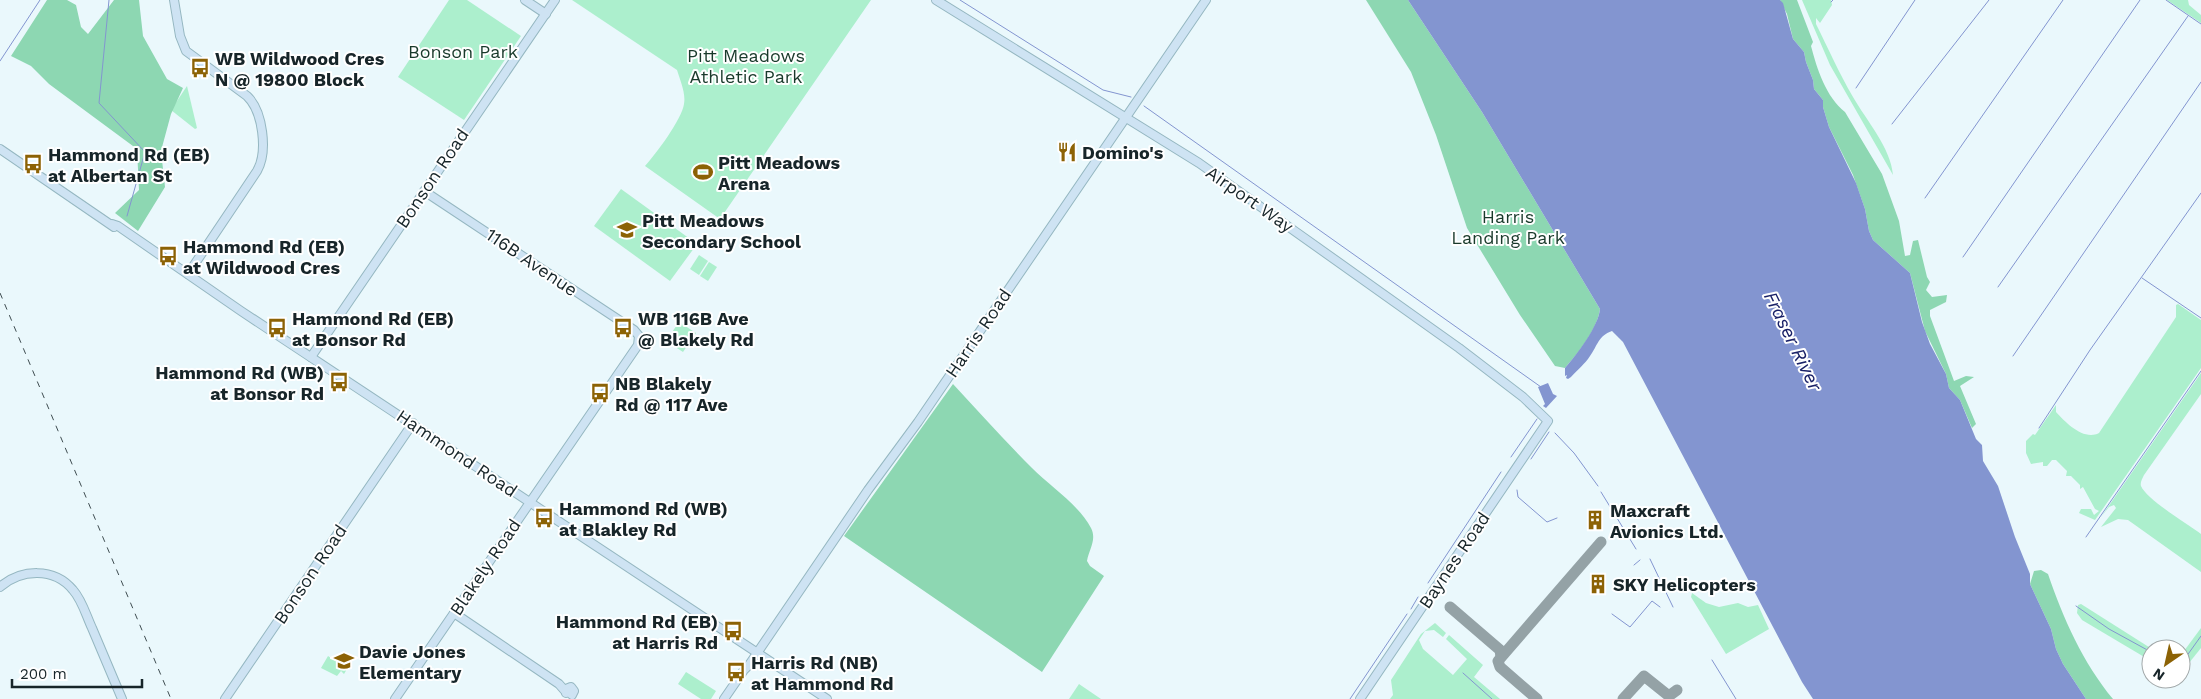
<svg xmlns="http://www.w3.org/2000/svg" width="2201" height="699" viewBox="0 0 2201 699" font-family="'Work Sans',sans-serif">
	<rect width="100%" height="100%" fill="#eaf8fc"/>
	<g fill="#acefcd">
		<path d="M 449,0 L 467,0 L 521,36 L 464,120 L 398,77 Z"/>
		<path d="M 572,0 L 871,0 L 720,219 L 645,166 C 656,154 682,119 684,104 C 686,93 680,80 677,70 Z"/>
		<path d="M 1802,0 L 1831,0 L 1832,5 L 1820,23 L 1816,18 L 1816,24 C 1828,48 1839,73 1853,97 C 1866,120 1891,148 1893,175 L 1830,65 Z"/>
		<path d="M 2167,0 L 2188,0 L 2189,5 L 2201,15 L 2201,23 Z"/>
		<path d="M 187,86 L 197,128 L 195,129 L 171,110 Z"/>
		<path d="M 621,189 L 697,244 L 670,281 L 594,226 Z"/>
		<path d="M 699,255 L 708,261 L 699,275 L 690,269 Z"/>
		<path d="M 709,262 L 717,267 L 708,281 L 700,276 Z"/>
		<path d="M 2178,304 L 2201,320 L 2201,368 L 2095,520 L 2079,513 L 2081,509 L 2091,509 L 2094,515 L 2099,511 L 2095,509 L 2083,487 L 2080,489 L 2080,485 L 2071,476 L 2066,476 L 2067,471 L 2056,460 L 2052,460 L 2047,466 L 2043,466 L 2043,462 L 2031,464 L 2026,453 L 2026,441 L 2033,434 L 2035,435 L 2056,405 L 2056,412 C 2066,423 2084,441 2099,433 L 2176,317 L 2176,305 Z"/>
		<path d="M 679,322 L 696,333 L 683,352 L 666,341 Z"/>
		<path d="M 2201,373 L 2201,394 L 2144,475 C 2142,479 2140,483 2141,486 C 2146,499 2189,525 2201,534 L 2201,572 L 2128,520 L 2118,519 L 2101,527 L 2116,508 L 2114,505 L 2109,507 L 2101,517 Z"/>
		<path d="M 1692,593 L 1706,603 L 1719,607 L 1738,603 L 1748,607 L 1758,605 L 1769,629 L 1726,654 L 1691,597 Z"/>
		<path d="M 2081,604 L 2152,649 L 2151,661 L 2082,620 L 2077,613 L 2078,605 Z"/>
		<path d="M 1435,623 L 1446,633 L 1443,637 L 1434,630 L 1425,631 L 1419,640 L 1423,649 L 1453,675 L 1467,659 L 1446,639 L 1449,635 L 1483,665 L 1474,677 L 1500,699 L 1390,699 L 1393,695 L 1391,680 L 1421,634 Z"/>
		<path d="M 2201,628 L 2201,648 L 2181,673 L 2181,655 Z"/>
		<path d="M 328,656 L 347,669 L 344,674 L 341,671 L 337,676 L 321,668 Z"/>
		<path d="M 686,672 L 716,691 L 711,699 L 701,699 L 678,684 Z"/>
		<path d="M 1079,684 L 1101,699 L 1069,699 Z"/>
	</g>
	<g fill="#8dd7b2">
		<path d="M 47,0 L 67,0 L 76,5 L 81,27 L 88,34 L 114,0 L 139,0 L 143,36 L 167,79 L 183,88 L 171,114 L 161,151 L 165,187 L 138,231 L 115,213 L 139,190 L 137,149 L 49,84 L 31,66 L 11,56 Z"/>
		<path d="M 1366,0 L 1408,0 L 1482,112 L 1600,309 C 1597,330 1578,353 1565,368 L 1555,366 L 1520,315 L 1467,228 L 1436,135 L 1411,72 Z"/>
		<path d="M 1780,0 L 1797,0 L 1813,42 L 1811,46 C 1817,69 1826,97 1845,112 L 1882,174 L 1899,221 L 1905,256 L 1910,255 L 1913,241 L 1918,240 L 1927,277 L 1930,282 L 1926,290 L 1932,297 L 1947,295 L 1946,302 L 1930,310 L 1930,316 L 1954,381 L 1966,376 L 1974,377 L 1960,386 L 1976,424 L 1972,428 L 1960,400 L 1949,388 L 1946,374 L 1925,331 L 1910,273 L 1873,240 L 1869,231 L 1865,209 L 1853,175 L 1829,127 L 1823,107 L 1823,100 L 1814,89 L 1813,80 L 1806,62 L 1804,52 L 1793,39 L 1787,14 Z"/>
		<path d="M 953,384 C 979,412 1005,441 1032,468 C 1050,486 1079,505 1091,528 C 1097,540 1089,549 1087,561 L 1090,566 L 1104,576 L 1042,672 L 844,536 Z"/>
		<path d="M 2041,570 L 2048,574 C 2063,618 2083,663 2113,699 L 2086,699 L 2063,664 L 2056,649 L 2051,629 L 2030,584 L 2034,571 Z"/>
	</g>
	<g fill="#8395d0">
		<path d="M 1408,0 L 1780,0 L 1783,3 L 1793,39 L 1804,52 L 1806,62 L 1813,80 L 1814,89 L 1823,100 L 1823,107 L 1829,127 L 1856,183 L 1865,209 L 1869,231 L 1873,240 L 1910,273 L 1922,322 L 1930,344 L 1946,374 L 1949,388 L 1960,400 L 1976,439 L 1982,445 L 1983,461 L 1998,486 L 2015,537 L 2030,574 L 2030,584 L 2051,629 L 2056,649 L 2063,664 L 2086,699 L 1813,699 L 1802,682 L 1623,342 L 1612,331 C 1598,336 1598,345 1590,356 C 1585,364 1577,370 1571,377 L 1568,379 L 1566,378 L 1567,375 L 1565,376 L 1565,368 C 1577,354 1598,327 1600,309 L 1482,112 Z"/>
		<path d="M 1548,383 L 1553,394 L 1557,396 L 1546,408 L 1543,406 L 1545,404 L 1538,387 Z"/>
	</g>
	<g fill="none" stroke-linecap="round" stroke-linejoin="round">
		<g stroke="#8395d0" stroke-width="1">
			<path d="M 109,0 L 99,103 L 145,152 L 127,216"/>
			<path d="M 960,0 L 1103,90 L 1131,97"/>
			<path d="M 2166,0 L 2201,24"/>
			<path d="M 1831,2 L 1833,0"/>
			<path d="M 0,61 L 40,0"/>
			<path d="M 1856,88 L 1915,0"/>
			<path d="M 1144,106 L 1541,387"/>
			<path d="M 1892,124 L 1989,0"/>
			<path d="M 1925,198 L 2063,0"/>
			<path d="M 1963,257 L 2140,0"/>
			<path d="M 2142,278 L 2201,318"/>
			<path d="M 1998,287 L 2188,16"/>
			<path d="M 2013,356 L 2201,82"/>
			<path d="M 2039,428 L 2090,350 L 2201,193"/>
			<path d="M 1555,433 L 1574,453 L 1598,486"/>
			<path d="M 1511,457 L 1537,419"/>
			<path d="M 1531,459 L 1549,432"/>
			<path d="M 1517,490 L 1518,497 L 1547,522 L 1557,518"/>
			<path d="M 1601,492 L 1636,549"/>
			<path d="M 2086,537 L 2201,371"/>
			<path d="M 1650,559 L 1673,607"/>
			<path d="M 1634,565 L 1640,560"/>
			<path d="M 1428,583 L 1501,472"/>
			<path d="M 2076,606 L 2109,629 L 2151,652"/>
			<path d="M 1411,609 L 1418,597"/>
			<path d="M 1612,614 L 1630,627 L 1652,601 L 1660,607"/>
			<path d="M 1712,660 L 1736,699"/>
			<path d="M 2181,664 L 2201,636"/>
			<path d="M 1463,673 L 1492,699"/>
			<path d="M 1350,699 L 1407,614"/>
		</g>
		<g stroke="#94a2a6" stroke-width="11">
			<path d="M 1450,607 L 1500,650 L 1501,657"/>
			<path d="M 1537,699 L 1500,667 L 1498,661 L 1601,542"/>
			<path d="M 1623,699 L 1644,676 L 1669,696 L 1677,690"/>
		</g>
		<defs>
			<g id="secondary">
				<path d="M 174,0 L 180,36 L 186,51 L 247,96 C 263,111 268,152 257,171 L 188,274"/>
				<path d="M 525,0 L 546,14"/>
				<path d="M 936,0 L 1199,163 L 1459,348 L 1523,397 L 1548,421 L 1360,699"/>
				<path d="M 0,149 L 114,227"/>
				<path d="M 112,224 L 118,226 L 241,311 L 827,699"/>
				<path d="M 311,357 L 555,0"/>
				<path d="M 0,587 C 21,569 54,567 73,590 C 82,600 86,615 92,628 C 102,652 112,675 122,699"/>
				<path d="M 454,613 L 559,684 L 566,692"/>
				<path d="M 566,693 L 566,689 L 571,687 L 574,691 L 572,695"/>
				<path d="M 225,699 L 413,423"/>
				<path d="M 395,699 L 638,345 L 639,336 L 634,330 L 424,191"/>
				<path d="M 724,699 L 744,670 L 749,665 L 868,490 L 918,422 L 1206,0"/>
			</g>
		</defs>
		<use href="#secondary" stroke="#95b7c1" stroke-width="10"/>
		<use href="#secondary" stroke="#cee3f3" stroke-width="8"/>
		<path stroke="#3f4d51" stroke-width="1" stroke-dasharray="6 6" stroke-linecap="butt" d="M 0,293 L 171,699"/>
	</g>
	<defs>
		<symbol id="bus-bare" viewBox="-9 -9 18 18"><path d="M-5-6H5V4H4V6H2V4H-2V6H-4V4H-5ZM-3.5-4V0h7V-4ZM-3.5 1.2v1.5H-2V1.2ZM2 1.2v1.5H3.5V1.2Z" fill="#8c6205" stroke="#fff" stroke-width="2.5" paint-order="stroke"/></symbol>
		<symbol id="restaurant-bare" viewBox="-9 -9 18 18"><path d="M-5-6h1v4h1v-4h1v4h1v-4h1v5L-1.5 .5V6h-2V.5L-5-1ZM5-6V6H3V1.5H1.5Q1.5-4 5-6Z" fill="#8c6205" stroke="#fff" stroke-width="2.5" paint-order="stroke"/></symbol>
		<symbol id="stadium-bare" viewBox="-9 -9 18 18"><path d="M0-5a6.5 5 0 1 0 0 10a6.5 5 0 1 0 0-10ZM-3.5-1.8h7v3.6h-7Z" fill="#8c6205" stroke="#fff" stroke-width="2.5" paint-order="stroke"/></symbol>
		<symbol id="school-bare" viewBox="-9 -9 18 18"><path d="M0-5L7-2L0 1L-7-2ZM-4 1L0 2.5L4 1V4Q0 6-4 4Z" fill="#8c6205" stroke="#fff" stroke-width="2.5" paint-order="stroke"/></symbol>
		<symbol id="building-bare" viewBox="-9 -9 18 18"><path d="M-4-6H4V6H1V3H-1V6H-4ZM-2.5-4.3h1.7v1.8h-1.7ZM.8-4.3h1.7v1.8H.8ZM-2.5-1h1.7V.8h-1.7ZM.8-1h1.7V.8H.8Z" fill="#8c6205" stroke="#fff" stroke-width="2.5" paint-order="stroke"/></symbol>
	</defs>
	<g fill-rule="evenodd">
		<use href="#bus-bare" x="186" y="54" width="28" height="28"/>
		<use href="#restaurant-bare" x="1053" y="138" width="28" height="28"/>
		<use href="#bus-bare" x="19" y="150" width="28" height="28"/>
		<use href="#stadium-bare" x="689" y="158" width="28" height="28"/>
		<use href="#school-bare" x="613" y="216" width="28" height="28"/>
		<use href="#bus-bare" x="154" y="242" width="28" height="28"/>
		<use href="#bus-bare" x="263" y="314" width="28" height="28"/>
		<use href="#bus-bare" x="609" y="314" width="28" height="28"/>
		<use href="#bus-bare" x="325" y="368" width="28" height="28"/>
		<use href="#bus-bare" x="586" y="379" width="28" height="28"/>
		<use href="#bus-bare" x="530" y="504" width="28" height="28"/>
		<use href="#building-bare" x="1581" y="506" width="28" height="28"/>
		<use href="#building-bare" x="1584" y="570" width="28" height="28"/>
		<use href="#bus-bare" x="719" y="617" width="28" height="28"/>
		<use href="#school-bare" x="330" y="647" width="28" height="28"/>
		<use href="#bus-bare" x="722" y="658" width="28" height="28"/>
	</g>
	<g text-anchor="middle" dominant-baseline="central" stroke-width="4" stroke-linejoin="round" paint-order="stroke">
		<g font-size="18" fill="#193a2b" stroke="#fff">
			<text x="463" y="51">Bonson Park</text>
			<text x="746" y="55">Pitt Meadows<tspan x="746" dy="21">Athletic Park</tspan></text>
			<text x="1508" y="216">Harris<tspan x="1508" dy="21">Landing Park</tspan></text>
		</g>
		<g font-size="18" font-weight="bold" fill="#172529" stroke="#fff" text-anchor="start">
			<text x="215" y="58">WB Wildwood Cres<tspan x="215" dy="21">N @ 19800 Block</tspan></text>
			<text x="1082" y="152">Domino's</text>
			<text x="48" y="154">Hammond Rd (EB)<tspan x="48" dy="21">at Albertan St</tspan></text>
			<text x="718" y="162">Pitt Meadows<tspan x="718" dy="21">Arena</tspan></text>
			<text x="642" y="220">Pitt Meadows<tspan x="642" dy="21">Secondary School</tspan></text>
			<text x="183" y="246">Hammond Rd (EB)<tspan x="183" dy="21">at Wildwood Cres</tspan></text>
			<text x="292" y="318">Hammond Rd (EB)<tspan x="292" dy="21">at Bonsor Rd</tspan></text>
			<text x="638" y="318">WB 116B Ave<tspan x="638" dy="21">@ Blakely Rd</tspan></text>
			<text x="324" y="372" text-anchor="end">Hammond Rd (WB)<tspan x="324" dy="21">at Bonsor Rd</tspan></text>
			<text x="615" y="383">NB Blakely<tspan x="615" dy="21">Rd @ 117 Ave</tspan></text>
			<text x="559" y="508">Hammond Rd (WB)<tspan x="559" dy="21">at Blakley Rd</tspan></text>
			<text x="1610" y="510">Maxcraft<tspan x="1610" dy="21">Avionics Ltd.</tspan></text>
			<text x="1613" y="584">SKY Helicopters</text>
			<text x="718" y="621" text-anchor="end">Hammond Rd (EB)<tspan x="718" dy="21">at Harris Rd</tspan></text>
			<text x="359" y="651">Davie Jones<tspan x="359" dy="21">Elementary</tspan></text>
			<text x="751" y="662">Harris Rd (NB)<tspan x="751" dy="21">at Hammond Rd</tspan></text>
		</g>
		<g font-size="18" fill="#172529" stroke="#fff">
			<text transform="translate(432 178) rotate(-56)">Bonson Road</text>
			<text transform="translate(1250 199) rotate(35)">Airport Way</text>
			<text transform="translate(532 262) rotate(34)">116B Avenue</text>
			<text transform="translate(978 333) rotate(-56)">Harris Road</text>
			<text transform="translate(457 453) rotate(34)">Hammond Road</text>
			<text transform="translate(1454 560) rotate(-56)">Baynes Road</text>
			<text transform="translate(485 567) rotate(-56)">Blakely Road</text>
			<text transform="translate(310 574) rotate(-56)">Bonson Road</text>
		</g>
		<g font-size="19" font-style="italic" fill="#192167" stroke="#fff">
			<text transform="translate(1793 341) rotate(64)">Fraser River</text>
		</g>
	</g>
	<g transform="translate(2166 664) rotate(214)"><circle r="24" fill="#ffffff" stroke="#a2a8a9"/>
	<path d="M0-4L9 19L0 12L-9 19Z" fill="#8c6205"/>
	<text y="-8" font-size="14" font-weight="bold" text-anchor="middle" fill="#172529">N</text>
	</g>
	<path d="M12 679v8h130v-8" fill="none" stroke="#172529" stroke-width="2.5"/>
	<text x="20" y="679" font-size="15" fill="#172529" stroke="#ffffff" stroke-width="4" paint-order="stroke">200 m</text>
</svg>
